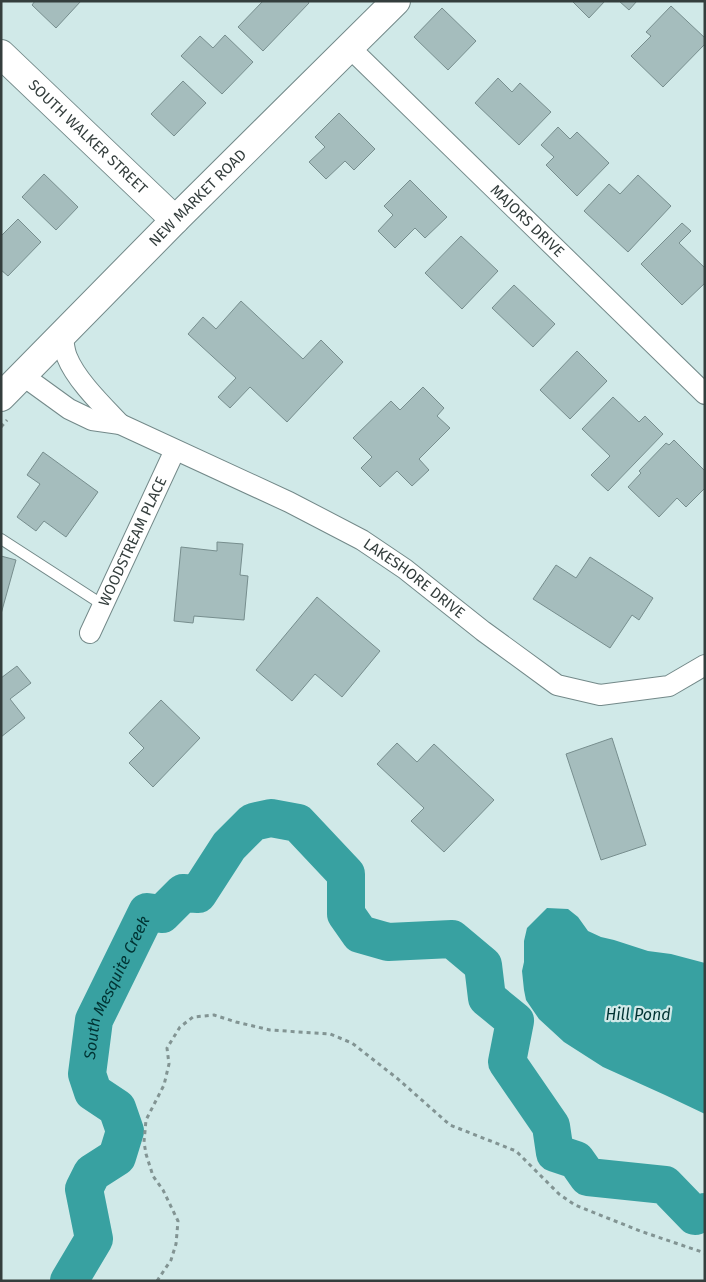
<svg xmlns="http://www.w3.org/2000/svg" width="706" height="1282" viewBox="0 0 706 1282" font-family="'Fira Sans',sans-serif">
	<rect width="100%" height="100%" fill="#d0e9e8"/>
	<path fill="#38a1a1" d="M 547,908 L 568,909 L 578,917 L 588,931 L 601,937 L 614,940 L 648,951 L 671,954 L 705,963 L 705,1114 L 665,1095 L 603,1067 L 564,1042 L 539,1019 L 526,1000 L 524,990 L 522,971 L 524,962 L 524,941 L 527,928 Z"/>
	<g fill="none" stroke-linecap="round" stroke-linejoin="round">
		<path stroke="#38a1a1" stroke-width="38" id="s1" d="M 69,1281 L 94,1239 L 84,1189 L 92,1173 L 117,1157 L 125,1131 L 117,1108 L 93,1092 L 87,1074 L 94,1020 L 147,912 L 162,914 L 183,893 L 198,894 L 229,846 L 253,822 L 271,818 L 298,823 L 346,874 L 346,914 L 360,934 L 388,942 L 452,939 L 483,965 L 487,998 L 515,1021 L 507,1062 L 551,1126 L 555,1153 L 576,1160 L 588,1177 L 665,1185 L 695,1216 L 705,1212"/>
	</g>
	<g fill="#a5bdbd" stroke="#778e8e">
		<path d="M 35,1 L 81,1 L 56,28 L 32,5 Z"/>
		<path d="M 263,1 L 308,1 L 309,3 L 263,51 L 238,27 Z"/>
		<path d="M 572,1 L 605,1 L 589,18 Z"/>
		<path d="M 619,1 L 637,1 L 629,10 Z"/>
		<path d="M 671,6 L 705,38 L 705,44 L 663,87 L 631,56 L 651,36 L 646,32 Z"/>
		<path d="M 442,8 L 476,41 L 448,70 L 414,37 Z"/>
		<path d="M 225,35 L 253,62 L 222,94 L 181,56 L 200,36 L 213,48 Z"/>
		<path d="M 498,78 L 512,92 L 520,83 L 551,112 L 519,145 L 475,103 Z"/>
		<path d="M 183,81 L 206,103 L 174,136 L 151,114 Z"/>
		<path d="M 339,113 L 375,149 L 354,170 L 345,161 L 326,179 L 309,162 L 325,147 L 315,137 Z"/>
		<path d="M 558,127 L 570,139 L 577,132 L 609,163 L 577,196 L 546,165 L 554,157 L 541,145 Z"/>
		<path d="M 44,174 L 78,207 L 56,230 L 22,197 Z"/>
		<path d="M 638,175 L 671,206 L 628,252 L 584,211 L 609,184 L 620,194 Z"/>
		<path d="M 410,180 L 447,217 L 425,238 L 415,228 L 395,248 L 378,231 L 393,215 L 384,206 Z"/>
		<path d="M 18,219 L 41,242 L 8,276 L 1,270 L 1,236 Z"/>
		<path d="M 682,223 L 691,231 L 679,243 L 705,268 L 705,283 L 682,305 L 641,264 Z"/>
		<path d="M 461,236 L 498,271 L 462,309 L 425,273 Z"/>
		<path d="M 514,285 L 555,324 L 533,347 L 492,308 Z"/>
		<path d="M 241,301 L 303,359 L 321,340 L 343,362 L 287,422 L 250,387 L 230,408 L 218,397 L 236,378 L 188,334 L 203,317 L 216,329 Z"/>
		<path d="M 577,351 L 607,381 L 570,419 L 540,390 Z"/>
		<path d="M 423,387 L 444,408 L 437,416 L 450,428 L 419,459 L 429,470 L 412,486 L 397,471 L 380,487 L 361,468 L 372,457 L 353,438 L 391,401 L 400,410 Z"/>
		<path d="M 613,397 L 639,422 L 645,416 L 663,434 L 608,491 L 591,475 L 610,456 L 582,429 Z"/>
		<path d="M 674,440 L 705,471 L 705,488 L 686,507 L 677,498 L 659,517 L 628,487 L 641,473 L 639,471 L 666,443 L 669,445 Z"/>
		<path d="M 43,452 L 98,492 L 66,537 L 44,521 L 36,531 L 17,517 L 40,484 L 27,475 Z"/>
		<path d="M 217,542 L 243,544 L 240,575 L 248,576 L 244,620 L 194,616 L 193,623 L 174,621 L 181,547 L 217,551 Z"/>
		<path d="M 1,556 L 16,560 L 1,614 Z"/>
		<path d="M 590,557 L 653,598 L 639,620 L 632,615 L 610,648 L 533,599 L 556,565 L 576,578 Z"/>
		<path d="M 317,597 L 380,651 L 342,697 L 315,674 L 292,701 L 256,670 Z"/>
		<path d="M 17,666 L 31,683 L 10,699 L 25,718 L 1,737 L 1,678 Z"/>
		<path d="M 161,700 L 200,738 L 153,787 L 129,763 L 144,748 L 129,733 Z"/>
		<path d="M 612,738 L 646,845 L 601,860 L 566,754 Z"/>
		<path d="M 397,743 L 417,762 L 434,744 L 494,800 L 444,852 L 411,821 L 424,808 L 377,764 Z"/>
	</g>
	<g fill="none" stroke-linecap="round" stroke-linejoin="round">
		<defs>
			<path id="lane" d="M 1,539 L 103,605"/>
			<g id="street">
				<path id="s2" d="M 349,47 L 705,394"/>
				<path d="M 62,334 C 64,342 64,350 67,357 C 76,380 103,406 120,424"/>
				<path id="s3" d="M 22,375 L 69,409 L 92,420 L 120,424 L 289,502 L 362,540 L 405,569 L 483,631 L 557,685 L 600,695 L 669,686 L 705,665"/>
				<path id="s4" d="M 90,633 L 175,450"/>
			</g>
			<g id="secondary">
				<path id="s5" d="M 1,54 L 175,220"/>
				<path id="s6" d="M 1,397 L 175,220 L 396,1"/>
			</g>
		</defs>
		<use href="#lane" stroke="#738989" stroke-width="12"/>
		<use href="#street" stroke="#738989" stroke-width="22"/>
		<use href="#secondary" stroke="#738989" stroke-width="30"/>
		<g stroke="#829493" stroke-width="3" stroke-dasharray="4 4" stroke-linecap="butt">
			<path d="M 1,427 L 7,420"/>
			<path d="M 157,1281 L 171,1260 L 176,1244 L 178,1221 L 163,1190 L 153,1176 L 146,1154 L 144,1142 L 146,1120 L 164,1085 L 169,1064 L 167,1048 L 180,1027 L 193,1017 L 214,1015 L 236,1022 L 270,1030 L 330,1034 L 352,1043 L 398,1079 L 450,1125 L 516,1151 L 559,1194 L 575,1205 L 640,1231 L 705,1253"/>
		</g>
		<use href="#lane" stroke="#fff" stroke-width="10"/>
		<use href="#street" stroke="#fff" stroke-width="20"/>
		<use href="#secondary" stroke="#fff" stroke-width="28"/>
	</g>
	<g text-anchor="middle" dominant-baseline="central" stroke-width="4.5" stroke-linejoin="round" paint-order="stroke">
		<g font-size="15" fill="#343e3d" stroke="#d0e9e8">
			<text stroke="none"><textPath href="#s5" startOffset="120">SOUTH WALKER STREET</textPath></text>
			<text stroke="none"><textPath href="#s6" startOffset="280">NEW MARKET ROAD</textPath></text>
			<text stroke="none"><textPath href="#s2" startOffset="249">MAJORS DRIVE</textPath></text>
			<text stroke="none"><textPath href="#s4" startOffset="101">WOODSTREAM PLACE</textPath></text>
			<text stroke="none"><textPath href="#s3" startOffset="445">LAKESHORE DRIVE</textPath></text>
		</g>
		<g font-size="16" font-style="italic" fill="#033" stroke="#d0e9e8">
			<text stroke="none"><textPath href="#s1" startOffset="339">South Mesquite Creek</textPath></text>
			<text x="638" y="1014">Hill Pond</text>
		</g>
	</g>
	<rect width="706" height="1282" fill="none" stroke="#343e3d" stroke-width="5"/>
</svg>
